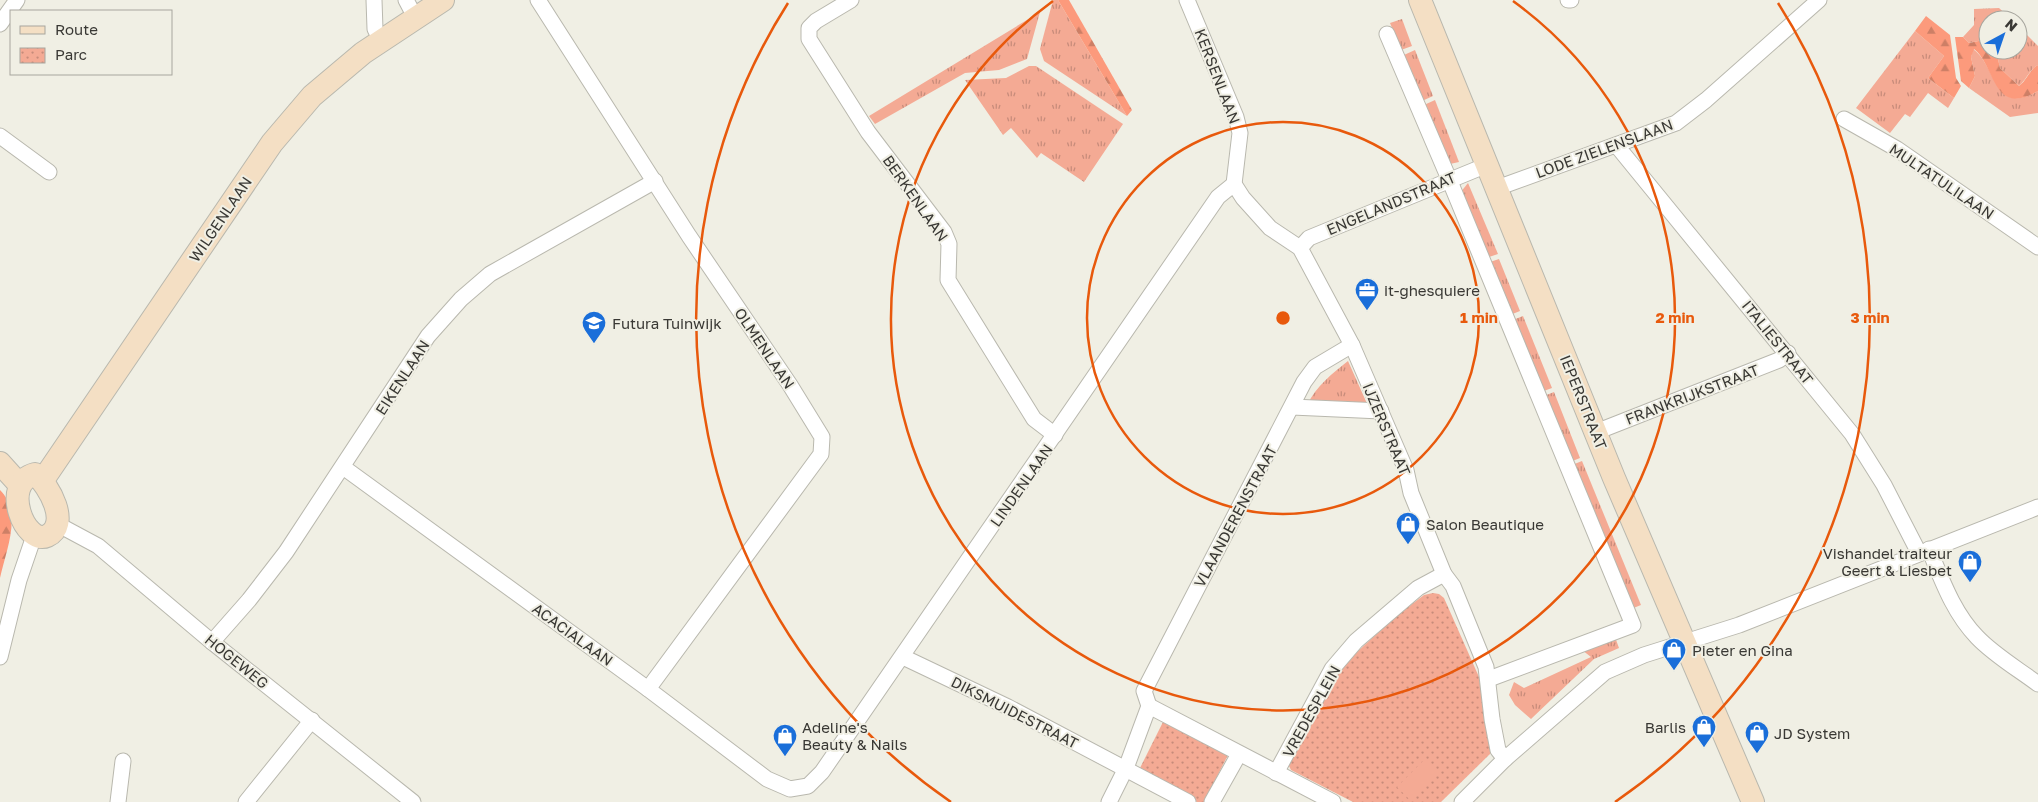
<svg xmlns="http://www.w3.org/2000/svg" width="2038" height="802" viewBox="0 0 2038 802" font-family="'Golos Text',sans-serif">
	<defs>
		<pattern id="grass-tufts" width="24" height="20" patternUnits="userSpaceOnUse" patternTransform="scale(1.25)"><rect width="24" height="20" fill="#f4aa94"/><path d="M3 7l-1-3M5 7V3M7 7l1-3M15 17l-1-3M17 17v-4M19 17l1-3" fill="none" stroke="#c78b7a"/></pattern>
		<pattern id="forest-firs" width="22" height="20" patternUnits="userSpaceOnUse" patternTransform="scale(1.25)"><rect width="22" height="20" fill="#fc9a7c"/><path d="M5 1l3.5 6h-7zM16 11l3.5 6h-7z" fill="#cd7f66"/></pattern>
		<pattern id="park-dots" width="8" height="8" patternUnits="userSpaceOnUse" patternTransform="scale(1.25)"><rect width="8" height="8" fill="#f4aa94"/><path d="M2 2h.1M6 6h.1" fill="none" stroke="#c78b7a" stroke-width="1.8" stroke-linecap="round"/></pattern>
	</defs>
	<rect width="100%" height="100%" fill="#f0efe4"/>
	<g fill="url(#grass-tufts)">
		<path d="M 1053,0 L 1058,0 L 1127,116 L 1044,61 L 1040,49 Z"/>
		<path d="M 1999,8 L 2012,20 L 1988,20 L 1988,39 L 1969,43 L 1963,37 L 1974,25 L 1974,9 Z"/>
		<path d="M 1040,12 L 1027,59 L 999,70 L 965,73 L 875,124 L 869,116 Z"/>
		<path d="M 1402,19 L 1412,46 L 1401,50 L 1390,23 Z"/>
		<path d="M 2018,26 L 2038,46 L 2038,65 C 2029,70 2027,79 2019,86 L 2000,68 L 1996,50 L 2018,50 Z"/>
		<path d="M 1915,31 L 1944,56 L 1928,78 L 1954,98 L 1948,108 L 1928,93 L 1910,117 L 1905,114 L 1890,133 L 1856,108 Z"/>
		<path d="M 1973,49 C 1997,66 1993,117 2038,91 L 2038,113 L 2010,117 L 1969,88 L 1975,76 L 1971,57 Z"/>
		<path d="M 1415,50 L 1433,96 L 1422,101 L 1404,55 Z"/>
		<path d="M 1029,66 L 1036,66 L 1123,124 L 1084,182 L 1041,153 L 1037,158 L 1011,128 L 1003,135 L 965,80 L 1006,78 Z"/>
		<path d="M 1435,100 L 1459,162 L 1450,164 L 1424,105 Z"/>
		<path d="M 1468,183 L 1498,254 L 1486,258 L 1460,193 Z"/>
		<path d="M 1499,259 L 1520,311 L 1510,315 L 1490,262 Z"/>
		<path d="M 1523,316 L 1552,388 L 1541,392 L 1513,320 Z"/>
		<path d="M 1348,361 L 1369,408 L 1307,405 C 1317,385 1332,374 1348,361 Z"/>
		<path d="M 1554,392 L 1580,458 L 1570,462 L 1544,396 Z"/>
		<path d="M 1582,461 L 1641,605 L 1631,609 L 1572,465 Z"/>
		<path d="M 1615,637 L 1619,648 L 1594,659 L 1531,719 L 1515,705 L 1509,695 L 1514,682 L 1524,688 L 1591,657 L 1582,650 Z"/>
	</g>
	<g fill="url(#forest-firs)">
		<path d="M 1058,0 L 1069,0 L 1132,110 L 1127,116 Z"/>
		<path d="M 1926,16 L 1950,35 L 1956,78 L 1961,86 L 1954,98 L 1928,78 L 1944,56 L 1915,31 Z"/>
		<path d="M 1955,37 L 1963,37 L 1969,43 L 1988,39 L 1988,50 L 1996,50 L 2000,68 L 2019,86 C 2027,80 2029,70 2038,65 L 2038,91 C 1992,118 1996,66 1974,49 L 1971,57 L 1975,76 L 1969,88 L 1961,81 Z"/>
		<path d="M 0,490 C 23,513 6,550 0,578 Z"/>
	</g>
	<g fill="url(#park-dots)">
		<path d="M 1433,593 L 1439,594 L 1444,598 L 1479,677 L 1491,753 L 1441,802 L 1353,802 L 1291,770 L 1288,764 L 1323,693 L 1343,665 L 1395,617 L 1424,595 Z"/>
		<path d="M 1163,722 L 1228,755 L 1204,802 L 1197,802 L 1138,772 Z"/>
	</g>
	<path fill="#f4aa94" d="M 1424,760 L 1436,772 L 1409,799 L 1397,787 Z"/>
	<g fill="none" stroke-linecap="round" stroke-linejoin="round">
		<defs>
			<g id="street">
				<path d="M 374,0 L 375,29 L 380,39"/>
				<path d="M 406,0 L 415,17"/>
				<path d="M 538,0 L 689,236 L 790,385 L 822,437 L 821,454 L 648,689"/>
				<path d="M 851,0 L 816,21 L 809,28 L 809,39 L 868,132 L 944,232 L 949,244 L 948,280 L 1034,419 L 1055,435"/>
				<path d="M 1187,0 L 1236,117 L 1240,133 L 1234,184"/>
				<path d="M 1568,0 L 1571,0"/>
				<path d="M 0,24 L 17,0"/>
				<path d="M 1387,34 L 1449,179 L 1633,625 L 1489,679"/>
				<path d="M 1844,119 L 1897,149 L 2038,247"/>
				<path d="M 0,136 L 49,172"/>
				<path d="M 1617,146 L 1852,434 L 1884,485 L 1919,553"/>
				<path d="M 1234,184 L 1243,198 L 1270,228 L 1300,248 L 1352,345 L 1406,470 L 1411,493 L 1444,574 L 1453,586 L 1486,667 L 1492,719 L 1498,750 L 1505,759"/>
				<path d="M 1497,188 L 1676,123 L 1706,100 L 1819,0"/>
				<path d="M 1300,248 L 1309,238 L 1487,165"/>
				<path d="M 1292,407 L 1381,411"/>
				<path d="M 1596,432 L 1779,360 L 1788,353"/>
				<path d="M 343,467 L 648,689 L 767,779 L 790,789 L 808,786 L 822,772 L 1218,197 L 1234,184"/>
				<path d="M 57,524 L 98,546 L 212,642 L 413,802"/>
				<path d="M 1929,549 C 1942,580 1953,612 1977,637 C 1994,655 2018,669 2038,684"/>
				<path d="M 212,642 L 249,600 L 286,552 L 428,336 L 461,299 L 490,274 L 655,181"/>
				<path d="M 0,657 L 19,580 L 34,536"/>
				<path d="M 903,657 L 1008,707 L 1188,802"/>
				<path d="M 1149,706 L 1144,691 L 1304,382 L 1315,367 L 1352,345"/>
				<path d="M 1149,706 L 1333,802"/>
				<path d="M 1276,773 L 1332,669 L 1356,641 L 1418,588 L 1444,574"/>
				<path d="M 118,802 L 123,761"/>
				<path d="M 246,802 L 312,720"/>
				<path d="M 1109,802 L 1126,768 L 1149,706"/>
				<path d="M 1212,802 L 1239,754"/>
				<path d="M 1462,802 L 1505,759 L 1605,672 L 1644,655 L 1739,625 L 2038,507"/>
			</g>
			<g id="secondary">
				<path d="M 1420,0 L 1614,478 L 1753,802"/>
				<path d="M 0,463 L 18,483"/>
				<path d="M 35,474 C 49,485 71,525 47,536 C 25,546 0,483 35,474 Z"/>
				<path d="M 43,480 L 272,143 L 312,96 L 363,53 L 443,0"/>
			</g>
		</defs>
		<use href="#street" stroke="#b9b8ae" stroke-width="17"/>
		<use href="#secondary" stroke="#b9b8ae" stroke-width="24"/>
		<use href="#street" stroke="#fff" stroke-width="15"/>
		<use href="#secondary" stroke="#f4dfc4" stroke-width="22"/>
	</g>
	<g fill="none" stroke="#e8590c" stroke-width="2.5">
		<circle cx="1283" cy="318" r="196"/>
		<path d="M1513 1A392 392 0 1 1 1053 1"/>
		<path d="M951 802A587 587 0 0 1 788 3M1778 3A587 587 0 0 1 1615 802"/>
	</g>
	<defs>
		<symbol id="office-pin" viewBox="-11 -11 22 30"><path d="M0 17L-7.5 6A9.5 9.5 0 1 1 7.5 6Z" fill="#1a6ed9" stroke="#f0efe4"/><path d="M-6-3h4V-5.5h4V-3h4V5H-6ZM-1-4.5V-3h2v-1.5ZM-6 0V1H6V0Z" fill="#fff"/></symbol>
		<symbol id="school-pin" viewBox="-11 -11 22 30"><path d="M0 17L-7.5 6A9.5 9.5 0 1 1 7.5 6Z" fill="#1a6ed9" stroke="#f0efe4"/><path d="M0-5L7-2L0 1L-7-2ZM-4 1L0 2.5L4 1V4Q0 6-4 4Z" fill="#fff"/></symbol>
		<symbol id="shop-pin" viewBox="-11 -11 22 30"><path d="M0 17L-7.5 6A9.5 9.5 0 1 1 7.5 6Z" fill="#1a6ed9" stroke="#f0efe4"/><path d="M-5-2.5h2.3a2.7 3.5 0 0 1 5.4 0H5L5.5 6h-11ZM-1.5-2.5h3a1.5 2.3 0 0 0-3 0Z" fill="#fff"/></symbol>
	</defs>
	<g fill-rule="evenodd">
		<use href="#office-pin" x="1353" y="276" width="28" height="38"/>
		<use href="#school-pin" x="580" y="309" width="28" height="38"/>
		<use href="#shop-pin" x="1394" y="510" width="28" height="38"/>
		<use href="#shop-pin" x="1956" y="548" width="28" height="38"/>
		<use href="#shop-pin" x="1660" y="636" width="28" height="38"/>
		<use href="#shop-pin" x="1690" y="713" width="28" height="38"/>
		<use href="#shop-pin" x="1743" y="719" width="28" height="38"/>
		<use href="#shop-pin" x="771" y="722" width="28" height="38"/>
	</g>
	<g text-anchor="middle" dominant-baseline="central" stroke-width="4" stroke-linejoin="round" paint-order="stroke">
		<g font-size="15" fill="#393834" stroke="#f0efe4">
			<text transform="translate(1218 76) rotate(69)">KERSENLAAN</text>
			<text transform="translate(1604 148) rotate(-20)">LODE ZIELENSLAAN</text>
			<text transform="translate(1942 181) rotate(34)">MULTATULILAAN</text>
			<text transform="translate(916 198) rotate(55)">BERKENLAAN</text>
			<text transform="translate(1391 203) rotate(-23)">ENGELANDSTRAAT</text>
			<text transform="translate(220 219) rotate(-56)">WILGENLAAN</text>
			<text transform="translate(1778 342) rotate(51)">ITALIESTRAAT</text>
			<text transform="translate(765 348) rotate(56)">OLMENLAAN</text>
			<text transform="translate(402 377) rotate(-57)">EIKENLAAN</text>
			<text transform="translate(1692 394) rotate(-21)">FRANKRIJKSTRAAT</text>
			<text transform="translate(1584 402) rotate(68)">IEPERSTRAAT</text>
			<text transform="translate(1387 429) rotate(67)">IJZERSTRAAT</text>
			<text transform="translate(1021 485) rotate(-55)">LINDENLAAN</text>
			<text transform="translate(1235 516) rotate(-62)">VLAANDERENSTRAAT</text>
			<text transform="translate(573 634) rotate(36)">ACACIALAAN</text>
			<text transform="translate(237 661) rotate(39)">HOGEWEG</text>
			<text transform="translate(1311 711) rotate(-61)">VREDESPLEIN</text>
			<text transform="translate(1015 712) rotate(27)">DIKSMUIDESTRAAT</text>
		</g>
		<g font-size="15" fill="#393834" stroke="#f0efe4" text-anchor="start">
			<text x="1384" y="290">it-ghesquiere</text>
			<text x="612" y="323">Futura Tuinwijk</text>
			<text x="1426" y="524">Salon Beautique</text>
			<text x="1952" y="553" text-anchor="end">Vishandel traiteur<tspan x="1952" dy="17">Geert &amp; Liesbet</tspan></text>
			<text x="1692" y="650">Pieter en Gina</text>
			<text x="802" y="727">Adeline's<tspan x="802" dy="17">Beauty &amp; Nails</tspan></text>
			<text x="1686" y="727" text-anchor="end">Barlis</text>
			<text x="1774" y="733">JD System</text>
		</g>
	</g>
	<circle cx="1283" cy="318" r="8" fill="#e8590c" stroke="#f0efe4" stroke-width="2.5"/>
	<g font-size="15" text-anchor="middle" font-weight="bold" fill="#e8590c" stroke="#f0efe4" stroke-width="4" stroke-linejoin="round" paint-order="stroke">
		<text x="1479" y="323">1 min</text>
		<text x="1675" y="323">2 min</text>
		<text x="1870" y="323">3 min</text>
	</g>
	<rect x="10" y="10" width="162" height="65" fill="#f0efe4" stroke="#a7a69e"/>
	<rect x="20" y="26" width="25" height="8" fill="#f4dfc4" stroke="#a7a69e"/>
	<text x="55" y="35" font-size="15" fill="#393834">Route</text>
	<rect x="20" y="48" width="25" height="15" fill="url(#park-dots)" stroke="#a7a69e"/>
	<text x="55" y="60" font-size="15" fill="#393834">Parc</text>
	<g transform="translate(2003 35) rotate(40)"><circle r="24" fill="#f0efe4" stroke="#a7a69e"/>
	<path d="M0-4L9 19L0 12L-9 19Z" fill="#1a6ed9"/>
	<text y="-8" font-size="14" font-weight="bold" text-anchor="middle" fill="#393834">N</text>
	</g>
</svg>
